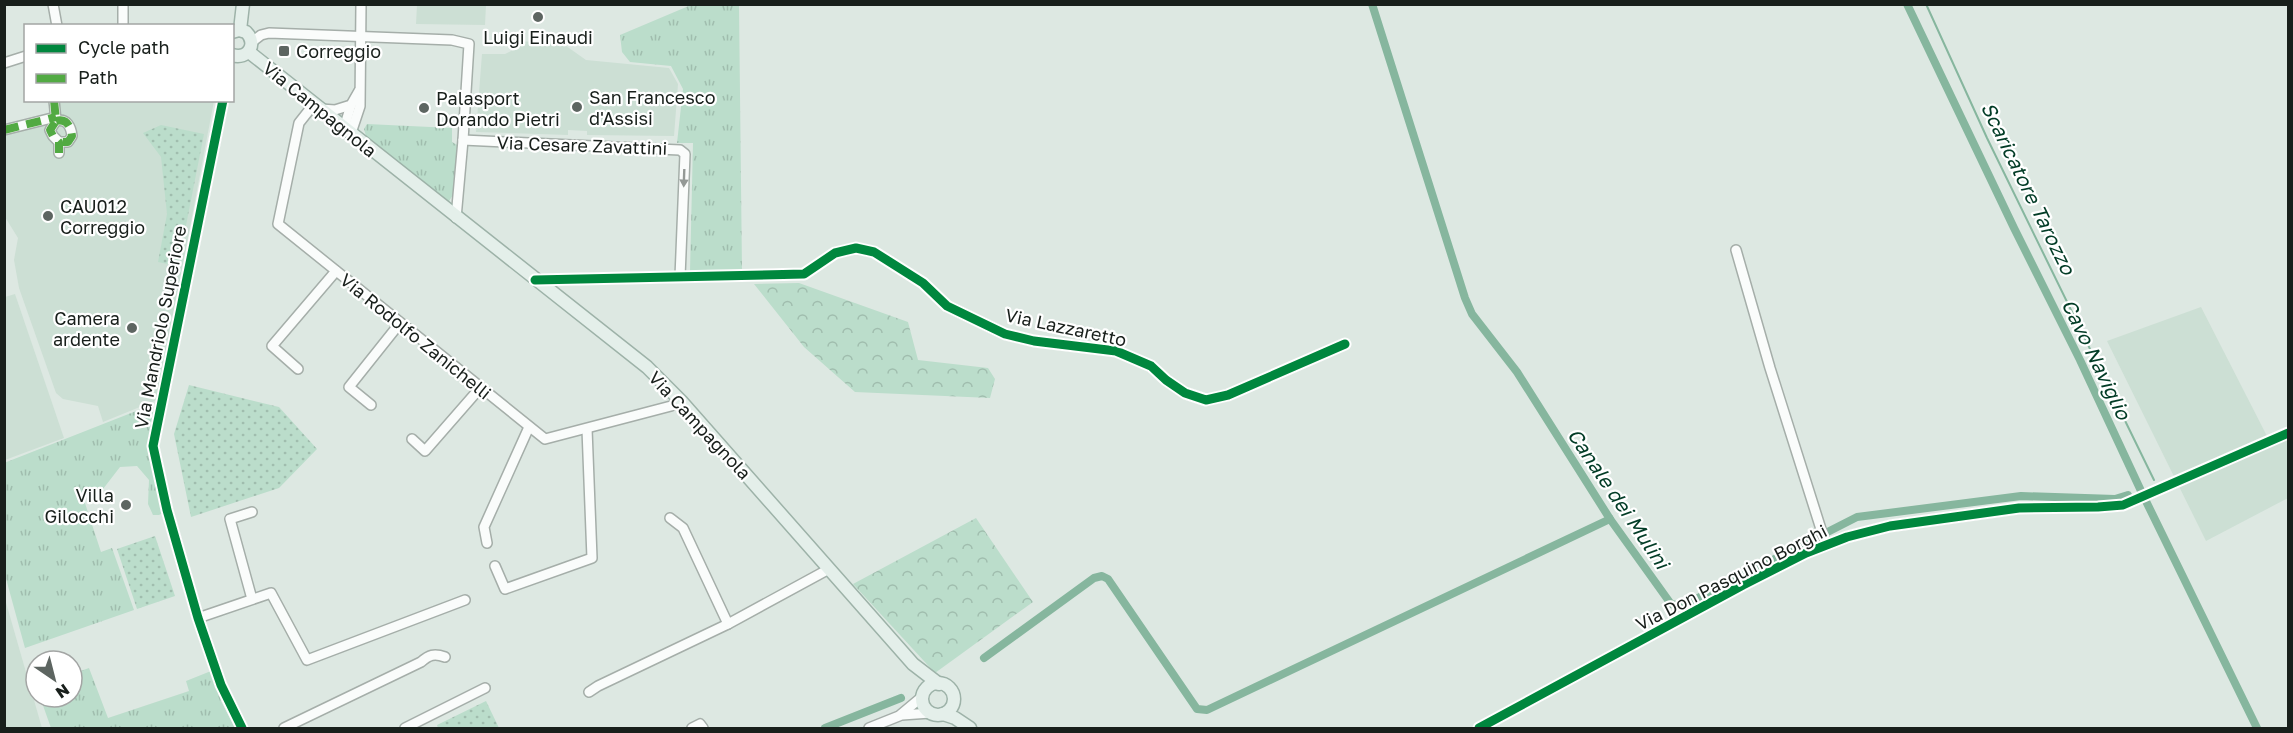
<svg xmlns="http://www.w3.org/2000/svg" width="2293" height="733" viewBox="0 0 2293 733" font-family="'Golos Text',sans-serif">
	<defs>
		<pattern id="grass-tufts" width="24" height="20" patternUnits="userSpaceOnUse" patternTransform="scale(1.5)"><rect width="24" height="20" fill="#bbddcb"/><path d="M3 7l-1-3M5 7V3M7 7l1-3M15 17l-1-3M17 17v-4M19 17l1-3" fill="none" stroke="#a0bdae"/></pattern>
		<pattern id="forest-crowns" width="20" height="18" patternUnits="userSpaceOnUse" patternTransform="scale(1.5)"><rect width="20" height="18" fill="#bbddcb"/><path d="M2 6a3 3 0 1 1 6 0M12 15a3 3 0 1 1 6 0" fill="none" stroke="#a0bdae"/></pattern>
		<pattern id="park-dots" width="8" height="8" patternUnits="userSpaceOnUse" patternTransform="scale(1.5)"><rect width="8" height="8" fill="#bbddcb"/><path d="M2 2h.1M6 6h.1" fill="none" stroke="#a0bdae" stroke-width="1.8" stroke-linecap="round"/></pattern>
	</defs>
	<rect width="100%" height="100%" fill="#dde8e2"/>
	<g fill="#ccdfd4">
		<path d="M 417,5 L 486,5 L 485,25 L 416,24 Z"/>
		<path d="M 513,41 L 562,43 L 586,60 L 669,68 L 678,84 L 674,136 L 587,135 L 587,131 L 568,130 L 568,135 L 476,132 L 482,54 L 505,54 L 513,50 Z"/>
		<path d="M 48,101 L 214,101 L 157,400 L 103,422 L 98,406 L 63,399 L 56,393 L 19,288 L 14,260 L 18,238 L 5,217 L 5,128 L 51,116 Z"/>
		<path d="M 15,294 L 64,438 L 5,460 L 5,297 Z"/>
		<path d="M 2201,307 L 2270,442 L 2288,435 L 2288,498 L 2206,541 L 2107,341 Z"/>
		<path d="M 5,599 L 42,728 L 5,728 Z"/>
	</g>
	<g fill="url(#grass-tufts)">
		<path d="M 691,5 L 739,5 L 742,271 L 690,271 L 693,143 L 677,143 L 683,89 L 671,66 L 630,62 L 622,52 L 620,35 Z"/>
		<path d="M 367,124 L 452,128 L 452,142 L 459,146 L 454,193 L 448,203 L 373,144 L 366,136 L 364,129 Z"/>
		<path d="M 154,404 L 149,447 L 165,512 L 159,515 L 153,515 L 148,504 L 149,480 L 137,466 L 120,467 L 103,489 L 83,497 L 101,552 L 112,548 L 134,610 L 25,648 L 5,575 L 4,463 Z"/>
		<path d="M 89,668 L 108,718 L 189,691 L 186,681 L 211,671 L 221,701 L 235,728 L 51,728 L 40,697 L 72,697 L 72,674 Z"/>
	</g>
	<g fill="url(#forest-crowns)">
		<path d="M 799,283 L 908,322 L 918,360 L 988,368 L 995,379 L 990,398 L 855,392 L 804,347 L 754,284 Z"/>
		<path d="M 976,518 L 1033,602 L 935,673 L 853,584 Z"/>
	</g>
	<g fill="url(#park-dots)">
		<path d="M 161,125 L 204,134 L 178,266 L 158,262 L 167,214 L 161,157 L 143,133 Z"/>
		<path d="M 189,385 L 279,407 L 317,449 L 279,488 L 191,517 L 174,434 Z"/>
		<path d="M 155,536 L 175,596 L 137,609 L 117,549 Z"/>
		<path d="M 486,701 L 499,728 L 438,728 L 437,725 Z"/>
	</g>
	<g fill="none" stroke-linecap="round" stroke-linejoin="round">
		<path stroke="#86b69e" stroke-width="2" d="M 1926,4 L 1987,138 L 2154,480"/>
		<g stroke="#86b69e" stroke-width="8">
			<path d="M 1372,4 L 1465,298 L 1472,314 L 1517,372 L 1610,519 L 1671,604 L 1681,606 L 1688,603 L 1857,517 L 2021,496 L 2115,499 L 2128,495"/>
			<path d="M 1907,4 L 2014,228 L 2080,360 L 2142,493 L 2257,728"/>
			<path d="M 984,658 L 1094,578 L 1102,576 L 1108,579 L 1197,709 L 1207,710 L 1610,519"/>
			<path d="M 825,728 L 901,698"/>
		</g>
		<defs>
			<g id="minor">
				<path d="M 53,4 L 57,26"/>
				<path d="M 123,26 L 123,4"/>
				<path d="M 252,42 L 261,35 L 269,33 L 452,40 L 469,44 L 463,140 L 456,218"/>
				<path d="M 4,63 L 26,56"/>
				<path d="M 54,100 L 56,121 L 50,130 L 53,136 L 59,142 L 59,153"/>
				<path d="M 223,100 L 153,446 L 167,510 L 198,618 L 221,685 L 242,728"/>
				<path d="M 314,104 L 299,123 L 278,224 L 545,439 L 671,406 L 681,401"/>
				<path d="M 321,109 L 335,110 L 351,105 L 359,91"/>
				<path d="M 56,121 C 67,118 71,127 72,136 L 68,142 L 59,142"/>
				<path d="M 344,128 L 351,105"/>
				<path d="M 4,130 L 56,117"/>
				<path d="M 351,133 L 360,106 L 361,4"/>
				<path d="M 463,140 L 680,150 L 685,154 L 680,277"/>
				<path d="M 1736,250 L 1770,368 L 1826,545"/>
				<path d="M 535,280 L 804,274 L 835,253 L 856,248 L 874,252 L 923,283 L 947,306 L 1005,334 L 1034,341 L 1116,351 L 1151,366 L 1166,380 L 1185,393 L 1206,400 L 1228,395 L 1345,344"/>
				<path d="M 298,369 L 272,346 L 336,271"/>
				<path d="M 371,405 L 349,387 L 400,323"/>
				<path d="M 412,439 L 425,451 L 480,388"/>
				<path d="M 252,512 L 230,519 L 252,599"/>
				<path d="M 670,518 L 683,528 L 728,624"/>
				<path d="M 487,543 L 484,527 L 529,427"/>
				<path d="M 495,566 L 505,589 L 592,558 L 587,429"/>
				<path d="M 198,618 L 271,593 L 307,660 L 465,600"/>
				<path d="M 589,692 L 598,686 L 728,624 L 829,569"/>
				<path d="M 902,715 L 930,713"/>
				<path d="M 284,728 L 421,662 C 429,655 434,653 445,657"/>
				<path d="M 405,728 L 485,688"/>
				<path d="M 692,728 L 700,724 L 703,728"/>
				<path d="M 869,728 L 899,716 L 923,696"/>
				<path d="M 1479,728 L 1743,585 L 1806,553 L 1847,537 L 1890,526 L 2019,508 L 2098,507 L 2123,505 L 2288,433"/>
			</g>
			<g id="major">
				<path d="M 240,30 L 243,4"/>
				<path d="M 232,32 L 239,30 L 246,32 C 258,44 248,60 232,55"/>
				<path d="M 249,52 L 647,367 L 681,401 L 913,664 L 939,684"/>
				<circle cx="938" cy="699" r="16"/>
				<path d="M 943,714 L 955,718 L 970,728"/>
			</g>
		</defs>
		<use href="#minor" stroke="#a5aea9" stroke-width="12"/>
		<use href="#major" stroke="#9db2a8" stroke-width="15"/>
		<use href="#minor" stroke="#fafcfb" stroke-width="9"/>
		<use href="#major" stroke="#e4efea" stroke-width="12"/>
		<g stroke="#52aa43" stroke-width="8" stroke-dasharray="15 8" stroke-linecap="butt">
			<path d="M 54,100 L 56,121 L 50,130 L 53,136 L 59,142 L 59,153"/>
			<path d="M 56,121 C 67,118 71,127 72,136 L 68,142 L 59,142"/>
			<path d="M 4,130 L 56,117"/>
		</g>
		<defs>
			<g id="cycleway">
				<path d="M 223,100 L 153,446 L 167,510 L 198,618 L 221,685 L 242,728"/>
				<path d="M 535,280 L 804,274 L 835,253 L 856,248 L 874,252 L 923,283 L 947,306 L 1005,334 L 1034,341 L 1116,351 L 1151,366 L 1166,380 L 1185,393 L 1206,400 L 1228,395 L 1345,344"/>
				<path d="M 1479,728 L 1743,585 L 1806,553 L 1847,537 L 1890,526 L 2019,508 L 2098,507 L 2123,505 L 2288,433"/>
			</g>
		</defs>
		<use href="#cycleway" stroke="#fff" stroke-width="13"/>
		<use href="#cycleway" stroke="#00873e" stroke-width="9"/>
	</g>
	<defs><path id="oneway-solid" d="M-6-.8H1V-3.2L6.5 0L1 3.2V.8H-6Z" transform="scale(1.5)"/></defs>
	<use fill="#949996" href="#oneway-solid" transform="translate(684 178) rotate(92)"/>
	<g fill="#5d6561" stroke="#fff" stroke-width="2">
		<circle cx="538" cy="17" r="6"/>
		<rect x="278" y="45" width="12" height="12" rx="3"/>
		<circle cx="577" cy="107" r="6"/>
		<circle cx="424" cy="108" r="6"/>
		<circle cx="48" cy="216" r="6"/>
		<circle cx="132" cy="328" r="6"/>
		<circle cx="126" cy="505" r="6"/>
	</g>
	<g text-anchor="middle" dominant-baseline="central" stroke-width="4.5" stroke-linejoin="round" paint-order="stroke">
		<g font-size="18" fill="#181f1b" stroke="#fff" text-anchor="start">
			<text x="538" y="37" text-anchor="middle">Luigi Einaudi</text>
			<text x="296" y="51">Correggio</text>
			<text x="589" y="97">San Francesco<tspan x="589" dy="21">d'Assisi</tspan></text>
			<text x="436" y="98">Palasport<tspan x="436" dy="21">Dorando Pietri</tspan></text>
			<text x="60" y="206">CAU012<tspan x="60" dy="21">Correggio</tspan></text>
			<text x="120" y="318" text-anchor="end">Camera<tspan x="120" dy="21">ardente</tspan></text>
			<text x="114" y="495" text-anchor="end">Villa<tspan x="114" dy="21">Gilocchi</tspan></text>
		</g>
		<g font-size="18" fill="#181f1b" stroke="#fff">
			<text transform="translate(320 109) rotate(39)">Via Campagnola</text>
			<text transform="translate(582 145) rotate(2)">Via Cesare Zavattini</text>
			<text transform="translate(160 327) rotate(-79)">Via Mandriolo Superiore</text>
			<text transform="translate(1066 327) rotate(12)">Via Lazzaretto</text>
			<text transform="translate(416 336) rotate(39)">Via Rodolfo Zanichelli</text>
			<text transform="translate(700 425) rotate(47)">Via Campagnola</text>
			<text transform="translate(1731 577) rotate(-27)">Via Don Pasquino Borghi</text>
		</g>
		<g font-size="20" font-style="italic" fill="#023c26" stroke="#fff">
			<text transform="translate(2029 188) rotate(64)">Scaricatore Tarozzo</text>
			<text transform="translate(2097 359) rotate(64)">Cavo Naviglio</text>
			<text transform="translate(1619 498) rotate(56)">Canale dei Mulini</text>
		</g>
	</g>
	<rect width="2293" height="733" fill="none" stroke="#181f1b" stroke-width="12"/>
	<rect x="24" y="24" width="210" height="78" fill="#ffffff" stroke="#a3a5a4" stroke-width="1.5"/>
	<rect x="36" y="44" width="30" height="9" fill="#00873e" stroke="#a3a5a4" stroke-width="1.5"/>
	<text x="78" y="54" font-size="18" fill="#181f1b">Cycle path</text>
	<rect x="36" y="74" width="30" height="9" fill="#52aa43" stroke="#a3a5a4" stroke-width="1.5"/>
	<text x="78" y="84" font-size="18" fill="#181f1b">Path</text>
	<g transform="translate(54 679) rotate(145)"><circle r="28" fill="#ffffff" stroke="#a3a5a4" stroke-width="1.5"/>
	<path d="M0-4.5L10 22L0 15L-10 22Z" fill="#5d6561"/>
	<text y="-9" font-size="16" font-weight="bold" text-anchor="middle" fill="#181f1b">N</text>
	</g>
</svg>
